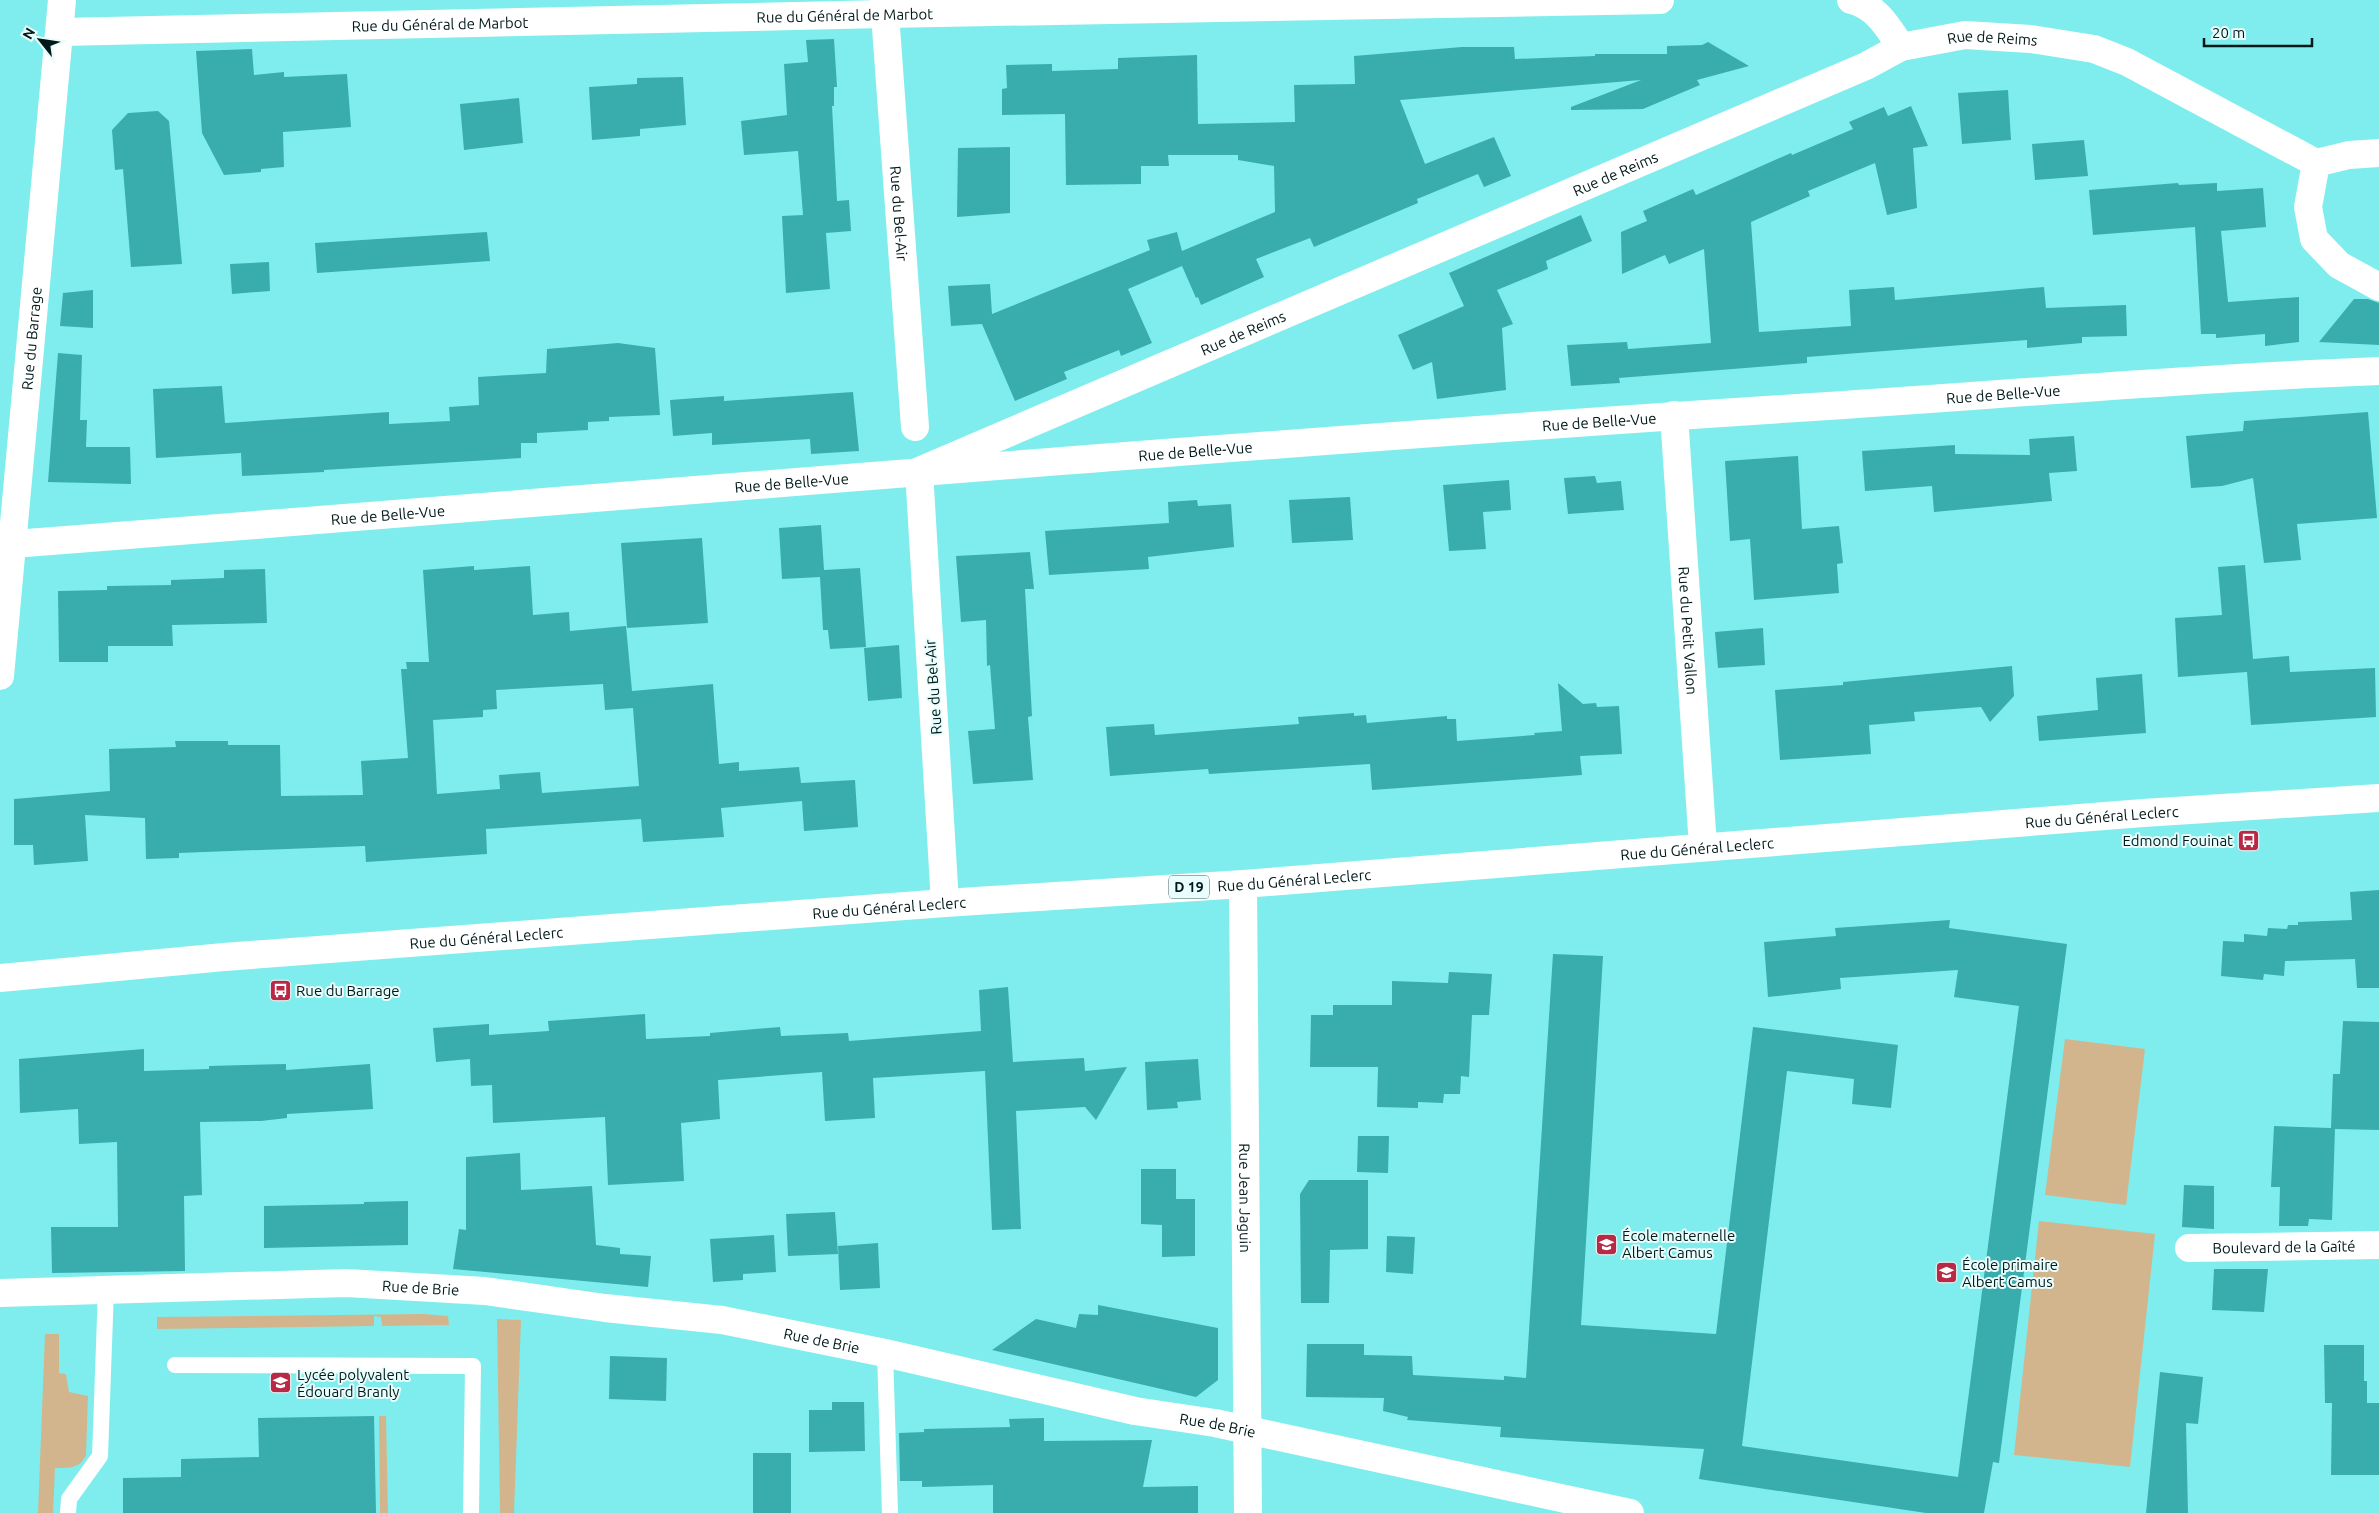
<svg xmlns="http://www.w3.org/2000/svg" width="2379" height="1513" viewBox="0 0 2379 1513" font-family="Ubuntu,sans-serif">
	<rect width="100%" height="100%" fill="#7feded"/>
	<g fill="#d2b58d">
		<path d="M 2065,1039 L 2145,1049 L 2126,1205 L 2045,1195 Z"/>
		<path d="M 2039,1221 L 2155,1234 L 2130,1467 L 2014,1455 Z"/>
		<path d="M 424,1314 L 448,1316 L 449,1325 L 382,1326 L 381,1317 L 374,1316 L 374,1326 L 157,1329 L 157,1317 Z"/>
		<path d="M 497,1319 L 521,1320 L 514,1513 L 500,1513 Z"/>
		<path d="M 45,1334 L 59,1334 L 59,1373 L 66,1374 L 69,1392 L 88,1396 L 86,1455 C 80,1469 68,1468 55,1468 L 53,1513 L 38,1513 Z"/>
		<path d="M 379,1416 L 386,1416 L 388,1513 L 380,1513 Z"/>
	</g>
	<g fill="#39adae" fill-rule="evenodd">
		<path d="M 834,39 L 837,87 L 834,87 L 834,106 L 832,106 L 837,201 L 849,200 L 851,231 L 826,233 L 830,289 L 786,293 L 782,216 L 803,215 L 798,151 L 744,155 L 741,121 L 787,115 L 784,64 L 808,62 L 806,40 Z"/>
		<path d="M 1708,42 L 1749,66 L 1697,80 L 1700,85 L 1643,109 L 1571,110 L 1571,107 L 1641,80 L 1400,100 L 1425,164 L 1494,137 L 1511,176 L 1484,187 L 1478,174 L 1417,199 L 1418,203 L 1314,247 L 1310,238 L 1256,259 L 1264,277 L 1201,305 L 1198,297 L 1196,298 L 1182,266 L 1128,289 L 1152,343 L 1121,356 L 1119,350 L 1064,372 L 1067,379 L 1015,401 L 982,324 L 951,326 L 948,286 L 990,284 L 992,314 L 1150,250 L 1147,240 L 1177,232 L 1182,251 L 1275,212 L 1274,166 L 1238,160 L 1238,155 L 1168,155 L 1169,166 L 1141,166 L 1141,184 L 1066,185 L 1065,114 L 1002,115 L 1002,89 L 1007,88 L 1006,65 L 1052,64 L 1052,71 L 1118,69 L 1118,58 L 1197,55 L 1198,124 L 1295,122 L 1294,85 L 1355,84 L 1354,56 L 1462,47 L 1514,47 L 1515,59 L 1595,56 L 1595,54 L 1667,54 L 1667,46 L 1702,45 Z"/>
		<path d="M 252,49 L 254,75 L 284,72 L 284,77 L 347,74 L 351,127 L 283,132 L 284,167 L 261,169 L 261,172 L 224,175 L 202,133 L 196,51 Z"/>
		<path d="M 683,77 L 686,125 L 640,129 L 640,136 L 592,140 L 589,87 L 637,84 L 637,78 Z"/>
		<path d="M 2008,90 L 2011,140 L 1962,144 L 1958,93 Z"/>
		<path d="M 519,98 L 523,143 L 464,150 L 460,104 Z"/>
		<path d="M 1911,106 L 1928,146 L 1913,148 L 1917,208 L 1887,215 L 1875,163 L 1808,191 L 1810,196 L 1751,222 L 1759,332 L 1851,326 L 1849,290 L 1894,287 L 1895,300 L 2044,287 L 2046,308 L 2126,305 L 2127,336 L 2082,337 L 2082,343 L 2027,348 L 2027,340 L 1807,357 L 1807,363 L 1619,378 L 1620,383 L 1571,386 L 1567,345 L 1627,342 L 1628,349 L 1711,343 L 1704,249 L 1669,264 L 1665,255 L 1622,274 L 1621,232 L 1647,221 L 1643,211 L 1693,189 L 1696,195 L 1791,153 L 1792,155 L 1853,129 L 1849,122 L 1884,107 L 1888,116 Z"/>
		<path d="M 158,111 L 169,121 L 182,264 L 131,267 L 123,169 L 115,170 L 112,130 L 128,113 Z"/>
		<path d="M 2084,140 L 2088,176 L 2035,180 L 2032,144 Z"/>
		<path d="M 1010,147 L 1010,213 L 957,217 L 958,148 Z"/>
		<path d="M 2178,183 L 2179,185 L 2217,183 L 2217,191 L 2263,188 L 2266,227 L 2221,231 L 2228,302 L 2299,297 L 2299,342 L 2265,346 L 2265,334 L 2216,338 L 2216,334 L 2201,334 L 2195,227 L 2093,235 L 2089,190 Z"/>
		<path d="M 1581,215 L 1592,241 L 1546,261 L 1548,269 L 1497,290 L 1513,324 L 1502,328 L 1506,390 L 1437,399 L 1432,362 L 1413,370 L 1398,335 L 1464,306 L 1449,273 Z"/>
		<path d="M 487,232 L 490,261 L 317,273 L 315,243 Z"/>
		<path d="M 269,262 L 270,291 L 232,294 L 230,264 Z"/>
		<path d="M 93,290 L 93,328 L 60,326 L 63,293 Z"/>
		<path d="M 2354,299 L 2368,299 L 2379,303 L 2379,345 L 2319,342 Z"/>
		<path d="M 618,343 L 655,348 L 660,415 L 609,417 L 609,421 L 588,422 L 588,430 L 537,433 L 537,443 L 521,443 L 521,458 L 324,470 L 324,472 L 242,476 L 241,453 L 156,458 L 153,389 L 222,386 L 225,423 L 389,412 L 389,424 L 450,421 L 449,407 L 479,405 L 478,377 L 546,373 L 547,349 Z"/>
		<path d="M 58,353 L 82,355 L 80,420 L 87,420 L 86,447 L 130,447 L 131,484 L 48,482 Z"/>
		<path d="M 853,392 L 859,451 L 811,454 L 810,439 L 712,445 L 712,433 L 673,436 L 670,400 L 724,396 L 724,401 Z"/>
		<path d="M 2368,412 L 2377,518 L 2297,524 L 2301,560 L 2264,563 L 2253,478 L 2222,486 L 2191,488 L 2186,436 L 2243,431 L 2244,421 Z"/>
		<path d="M 2074,436 L 2077,471 L 2049,473 L 2052,501 L 1934,512 L 1932,486 L 1865,491 L 1862,451 L 1955,445 L 1955,454 L 2030,455 L 2029,439 Z"/>
		<path d="M 1798,456 L 1802,529 L 1839,526 L 1843,563 L 1837,564 L 1839,593 L 1754,600 L 1750,539 L 1730,541 L 1725,461 Z"/>
		<path d="M 1595,476 L 1597,483 L 1621,481 L 1624,510 L 1568,514 L 1564,478 Z"/>
		<path d="M 1509,480 L 1511,510 L 1483,512 L 1486,549 L 1449,551 L 1443,485 Z"/>
		<path d="M 1350,497 L 1353,540 L 1292,543 L 1289,500 Z"/>
		<path d="M 1197,500 L 1198,506 L 1231,504 L 1234,547 L 1148,557 L 1149,569 L 1049,575 L 1045,531 L 1169,523 L 1168,502 Z"/>
		<path d="M 821,525 L 824,570 L 860,568 L 866,647 L 830,649 L 828,630 L 823,630 L 820,577 L 782,579 L 779,528 Z"/>
		<path d="M 702,538 L 708,623 L 627,628 L 621,543 Z"/>
		<path d="M 1030,552 L 1034,589 L 1025,589 L 1032,716 L 1028,717 L 1033,780 L 973,784 L 968,731 L 995,729 L 990,665 L 987,666 L 986,620 L 961,622 L 956,556 Z"/>
		<path d="M 2245,565 L 2253,659 L 2289,656 L 2290,672 L 2375,668 L 2376,717 L 2251,725 L 2247,672 L 2178,677 L 2175,618 L 2222,615 L 2218,567 Z"/>
		<path d="M 474,566 L 474,570 L 530,566 L 533,615 L 569,612 L 570,631 L 626,626 L 632,691 L 713,684 L 719,764 L 739,762 L 739,771 L 799,767 L 801,783 L 855,780 L 858,827 L 804,831 L 802,801 L 721,808 L 724,837 L 643,842 L 641,819 L 486,829 L 487,854 L 366,862 L 365,846 L 179,853 L 179,858 L 146,859 L 145,818 L 85,815 L 88,861 L 34,865 L 33,845 L 14,845 L 14,799 L 110,791 L 109,749 L 176,747 L 175,741 L 228,741 L 228,745 L 280,745 L 281,796 L 363,795 L 361,761 L 408,758 L 401,669 L 407,669 L 406,662 L 429,662 L 423,570 ZM 603,684 L 605,710 L 633,708 L 639,786 L 542,793 L 540,772 L 499,775 L 500,789 L 437,794 L 433,720 L 483,717 L 483,710 L 497,709 L 496,690 Z"/>
		<path d="M 265,569 L 267,623 L 172,625 L 173,646 L 108,646 L 108,662 L 59,662 L 58,591 L 107,590 L 107,586 L 171,585 L 171,580 L 224,578 L 224,570 Z"/>
		<path d="M 1763,628 L 1765,665 L 1718,668 L 1715,632 Z"/>
		<path d="M 899,645 L 902,698 L 868,701 L 864,648 Z"/>
		<path d="M 2012,666 L 2014,696 L 1990,722 L 1981,707 L 1914,712 L 1915,721 L 1869,725 L 1871,754 L 1780,760 L 1775,690 L 1843,685 L 1843,682 Z"/>
		<path d="M 2142,674 L 2146,733 L 2039,741 L 2037,716 L 2098,710 L 2096,678 Z"/>
		<path d="M 1558,683 L 1583,704 L 1596,703 L 1597,707 L 1619,706 L 1622,754 L 1580,756 L 1582,775 L 1372,790 L 1370,764 L 1209,774 L 1208,769 L 1110,776 L 1106,727 L 1154,724 L 1155,735 L 1299,724 L 1298,717 L 1354,713 L 1354,716 L 1366,715 L 1367,723 L 1447,716 L 1447,719 L 1456,719 L 1457,741 L 1535,735 L 1534,733 L 1562,731 Z"/>
		<path d="M 2379,890 L 2379,988 L 2357,988 L 2355,959 L 2285,961 L 2284,976 L 2264,974 L 2263,980 L 2221,976 L 2223,941 L 2244,942 L 2244,934 L 2267,936 L 2268,928 L 2287,929 L 2288,925 L 2298,925 L 2298,922 L 2352,920 L 2350,892 Z"/>
		<path d="M 1950,920 L 1949,928 L 2067,944 L 1999,1463 L 1993,1462 L 1984,1513 L 1926,1513 L 1699,1479 L 1704,1449 L 1500,1437 L 1501,1427 L 1407,1420 L 1408,1417 L 1383,1411 L 1384,1398 L 1306,1397 L 1307,1344 L 1364,1344 L 1364,1355 L 1412,1356 L 1413,1375 L 1504,1380 L 1504,1376 L 1526,1378 L 1553,954 L 1603,956 L 1581,1325 L 1716,1334 L 1753,1027 L 1898,1045 L 1891,1108 L 1852,1104 L 1854,1079 L 1787,1071 L 1742,1446 L 1958,1477 L 2019,1006 L 1954,997 L 1958,970 L 1840,978 L 1841,989 L 1768,997 L 1764,942 L 1836,936 L 1835,928 Z"/>
		<path d="M 1449,972 L 1492,974 L 1489,1015 L 1472,1015 L 1469,1077 L 1461,1076 L 1460,1094 L 1444,1094 L 1443,1103 L 1418,1102 L 1418,1108 L 1377,1107 L 1378,1067 L 1310,1067 L 1311,1015 L 1333,1015 L 1333,1005 L 1392,1005 L 1392,981 L 1448,983 Z"/>
		<path d="M 1008,987 L 1013,1062 L 1084,1058 L 1085,1071 L 1127,1067 L 1096,1120 L 1085,1107 L 1016,1111 L 1021,1229 L 992,1230 L 985,1071 L 873,1078 L 875,1118 L 825,1121 L 822,1072 L 718,1080 L 720,1119 L 681,1123 L 684,1181 L 608,1185 L 605,1117 L 493,1123 L 492,1085 L 471,1086 L 470,1059 L 436,1062 L 433,1028 L 489,1024 L 489,1035 L 549,1031 L 548,1021 L 645,1014 L 646,1039 L 710,1036 L 710,1033 L 780,1027 L 781,1036 L 848,1033 L 849,1041 L 981,1031 L 979,990 Z"/>
		<path d="M 2343,1021 L 2379,1022 L 2379,1130 L 2335,1129 L 2332,1220 L 2309,1219 L 2308,1226 L 2279,1226 L 2280,1187 L 2271,1187 L 2274,1126 L 2331,1128 L 2333,1074 L 2340,1074 Z"/>
		<path d="M 144,1049 L 144,1071 L 209,1069 L 209,1066 L 286,1064 L 286,1070 L 370,1064 L 373,1109 L 287,1114 L 287,1118 L 261,1121 L 200,1122 L 202,1195 L 184,1196 L 185,1271 L 52,1273 L 51,1227 L 118,1227 L 117,1142 L 79,1144 L 78,1109 L 20,1113 L 19,1059 Z"/>
		<path d="M 1198,1059 L 1201,1100 L 1177,1102 L 1178,1108 L 1147,1110 L 1145,1062 Z"/>
		<path d="M 1358,1136 L 1389,1136 L 1388,1173 L 1357,1172 Z"/>
		<path d="M 520,1153 L 521,1190 L 592,1186 L 596,1245 L 620,1248 L 620,1254 L 651,1256 L 648,1287 L 453,1269 L 459,1229 L 466,1230 L 466,1157 Z"/>
		<path d="M 1141,1169 L 1176,1169 L 1176,1199 L 1195,1199 L 1195,1256 L 1162,1257 L 1162,1225 L 1141,1224 Z"/>
		<path d="M 1309,1180 L 1368,1180 L 1368,1249 L 1330,1250 L 1329,1303 L 1301,1303 L 1300,1194 Z"/>
		<path d="M 2184,1185 L 2214,1186 L 2214,1229 L 2182,1227 Z"/>
		<path d="M 408,1201 L 408,1245 L 264,1248 L 264,1206 L 364,1204 L 364,1202 Z"/>
		<path d="M 835,1212 L 838,1254 L 788,1256 L 786,1214 Z"/>
		<path d="M 774,1235 L 776,1272 L 743,1274 L 743,1280 L 713,1282 L 710,1239 Z"/>
		<path d="M 1387,1236 L 1415,1237 L 1413,1274 L 1386,1272 Z"/>
		<path d="M 878,1243 L 880,1288 L 840,1290 L 838,1246 Z"/>
		<path d="M 2214,1269 L 2268,1269 L 2264,1312 L 2212,1310 Z"/>
		<path d="M 1098,1305 L 1218,1328 L 1218,1380 L 1196,1397 L 992,1350 L 1036,1319 L 1076,1328 L 1079,1314 L 1098,1315 Z"/>
		<path d="M 2324,1345 L 2364,1345 L 2364,1381 L 2367,1381 L 2367,1403 L 2379,1403 L 2379,1475 L 2331,1475 L 2332,1403 L 2325,1403 Z"/>
		<path d="M 610,1356 L 667,1358 L 666,1401 L 609,1399 Z"/>
		<path d="M 2160,1372 L 2203,1377 L 2198,1424 L 2186,1423 L 2188,1513 L 2146,1513 Z"/>
		<path d="M 832,1402 L 864,1402 L 865,1451 L 809,1452 L 809,1410 L 832,1410 Z"/>
		<path d="M 374,1416 L 376,1513 L 123,1513 L 123,1478 L 181,1477 L 181,1459 L 259,1457 L 258,1418 Z"/>
		<path d="M 1044,1418 L 1044,1441 L 1152,1440 L 1143,1487 L 1198,1486 L 1198,1513 L 993,1513 L 993,1485 L 922,1487 L 922,1481 L 900,1481 L 899,1433 L 924,1432 L 924,1429 L 1010,1427 L 1009,1419 Z"/>
		<rect x="753" y="1453" width="38" height="60"/>
	</g>
	<g fill="none" stroke-linecap="round" stroke-linejoin="round">
		<g stroke="#fff" stroke-width="16">
			<path d="M 885,1353 L 890,1513"/>
			<path d="M 175,1365 L 473,1366 L 471,1513"/>
			<path d="M 68,1513 L 69,1499 L 100,1456 L 106,1289"/>
		</g>
		<g stroke="#fff" stroke-width="28">
			<path id="s1" d="M 884,0 L 915,427"/>
			<path d="M 1851,0 C 1876,6 1888,27 1901,47"/>
			<path id="s2" d="M 60,32 L 885,14 L 1660,0"/>
			<path d="M 2316,163 L 2308,207 L 2314,239 L 2339,265 L 2379,287"/>
			<path d="M 2316,163 L 2349,155 L 2379,153"/>
			<path id="s3" d="M 1674,415 L 1703,847"/>
			<path id="s4" d="M 13,544 C 623,497 1233,444 1844,405 C 2022,393 2200,378 2379,371"/>
			<path id="s5" d="M 0,676 L 62,0"/>
			<path id="s6" d="M 1243,884 L 1248,1513"/>
			<path id="s7" d="M 945,903 L 919,471 L 1866,66 L 1901,47 L 1965,35 L 2031,39 L 2094,49 L 2127,62 L 2316,163"/>
			<path id="s8" d="M 2189,1248 L 2379,1245"/>
			<path id="s9" d="M 0,1293 L 346,1283 L 485,1291 L 605,1308 L 722,1320 L 885,1353 L 1135,1411 L 1215,1423 L 1630,1513"/>
		</g>
		<path stroke="#fff" stroke-width="28" id="s10" d="M 0,978 L 224,957 L 945,903 L 1243,884 L 2143,813 L 2379,798"/>
	</g>
	<defs>
		<symbol id="bus-square" viewBox="-11 -11 22 22"><rect x="-9" y="-9" width="18" height="18" rx="4" fill="#b92845" stroke="#eafdfd"/><path d="M-5-6H5V4H4V6H2V4H-2V6H-4V4H-5ZM-3.5-4V0h7V-4ZM-3.5 1.2v1.5H-2V1.2ZM2 1.2v1.5H3.5V1.2Z" fill="#fff"/></symbol>
		<symbol id="school-square" viewBox="-11 -11 22 22"><rect x="-9" y="-9" width="18" height="18" rx="4" fill="#b92845" stroke="#eafdfd"/><path d="M0-5L7-2L0 1L-7-2ZM-4 1L0 2.5L4 1V4Q0 6-4 4Z" fill="#fff"/></symbol>
	</defs>
	<g fill-rule="evenodd">
		<use href="#bus-square" x="2236" y="828" width="25" height="25"/>
		<use href="#bus-square" x="268" y="978" width="25" height="25"/>
		<use href="#school-square" x="1594" y="1232" width="25" height="25"/>
		<use href="#school-square" x="1934" y="1260" width="25" height="25"/>
		<use href="#school-square" x="268" y="1370" width="25" height="25"/>
	</g>
	<g text-anchor="middle" dominant-baseline="central" stroke-width="4" stroke-linejoin="round" paint-order="stroke">
		<rect fill="#eafdfd" stroke="#485d5d" stroke-width="1" x="1169" y="875.5" width="40" height="23" rx="4"/>
		<g font-size="14" font-weight="bold" fill="#021919">
			<text x="1189" y="887">D 19</text>
		</g>
		<g font-size="15" fill="#021919" stroke="#eafdfd">
			<text stroke="none"><textPath href="#s2" startOffset="785">Rue du Général de Marbot</textPath></text>
			<text stroke="none"><textPath href="#s2" startOffset="380">Rue du Général de Marbot</textPath></text>
			<text stroke="none"><textPath href="#s7" startOffset="1595">Rue de Reims</textPath></text>
			<text stroke="none"><textPath href="#s7" startOffset="1190">Rue de Reims</textPath></text>
			<text stroke="none"><textPath href="#s1" startOffset="214">Rue du Bel-Air</textPath></text>
			<text stroke="none"><textPath href="#s7" startOffset="785">Rue de Reims</textPath></text>
			<text stroke="none"><textPath href="#s5" startOffset="339">Rue du Barrage</textPath></text>
			<text stroke="none"><textPath href="#s4" startOffset="1996">Rue de Belle-Vue</textPath></text>
			<text stroke="none"><textPath href="#s4" startOffset="1591">Rue de Belle-Vue</textPath></text>
			<text stroke="none"><textPath href="#s4" startOffset="1186">Rue de Belle-Vue</textPath></text>
			<text stroke="none"><textPath href="#s4" startOffset="781">Rue de Belle-Vue</textPath></text>
			<text stroke="none"><textPath href="#s4" startOffset="376">Rue de Belle-Vue</textPath></text>
			<text stroke="none"><textPath href="#s3" startOffset="216">Rue du Petit Vallon</textPath></text>
			<text transform="translate(933 687) rotate(-94)">Rue du Bel-Air</text>
			<text stroke="none"><textPath href="#s10" startOffset="2108">Rue du Général Leclerc</textPath></text>
			<text stroke="none"><textPath href="#s10" startOffset="1702">Rue du Général Leclerc</textPath></text>
			<text stroke="none"><textPath href="#s10" startOffset="1298">Rue du Général Leclerc</textPath></text>
			<text stroke="none"><textPath href="#s10" startOffset="892">Rue du Général Leclerc</textPath></text>
			<text stroke="none"><textPath href="#s10" startOffset="488">Rue du Général Leclerc</textPath></text>
			<text stroke="none"><textPath href="#s6" startOffset="314">Rue Jean Jaguin</textPath></text>
			<text stroke="none"><textPath href="#s8" startOffset="95">Boulevard de la Gaîté</textPath></text>
			<text stroke="none"><textPath href="#s9" startOffset="421">Rue de Brie</textPath></text>
			<text stroke="none"><textPath href="#s9" startOffset="826">Rue de Brie</textPath></text>
			<text stroke="none"><textPath href="#s9" startOffset="1231">Rue de Brie</textPath></text>
		</g>
		<g font-size="15" fill="#021919" stroke="#eafdfd" text-anchor="start">
			<text x="2233" y="840" text-anchor="end">Edmond Fouinat</text>
			<text x="296" y="990">Rue du Barrage</text>
			<text x="1622" y="1235">École maternelle<tspan x="1622" dy="17">Albert Camus</tspan></text>
			<text x="1962" y="1264">École primaire<tspan x="1962" dy="17">Albert Camus</tspan></text>
			<text x="297" y="1374">Lycée polyvalent<tspan x="297" dy="17">Édouard Branly</tspan></text>
		</g>
	</g>
	<g transform="translate(40 40) rotate(300)" stroke="#eafdfd" stroke-width="4" paint-order="stroke">
	<path d="M0-4L9 19L0 12L-9 19Z" fill="#021919"/>
	<text y="-8" font-size="14" font-weight="bold" text-anchor="middle" fill="#021919">N</text>
	</g>
	<path d="M2204 38v8h108v-8" fill="none" stroke="#021919" stroke-width="2.5"/>
	<text x="2212" y="38" font-size="15" fill="#021919" stroke="#eafdfd" stroke-width="4" paint-order="stroke">20 m</text>
</svg>
